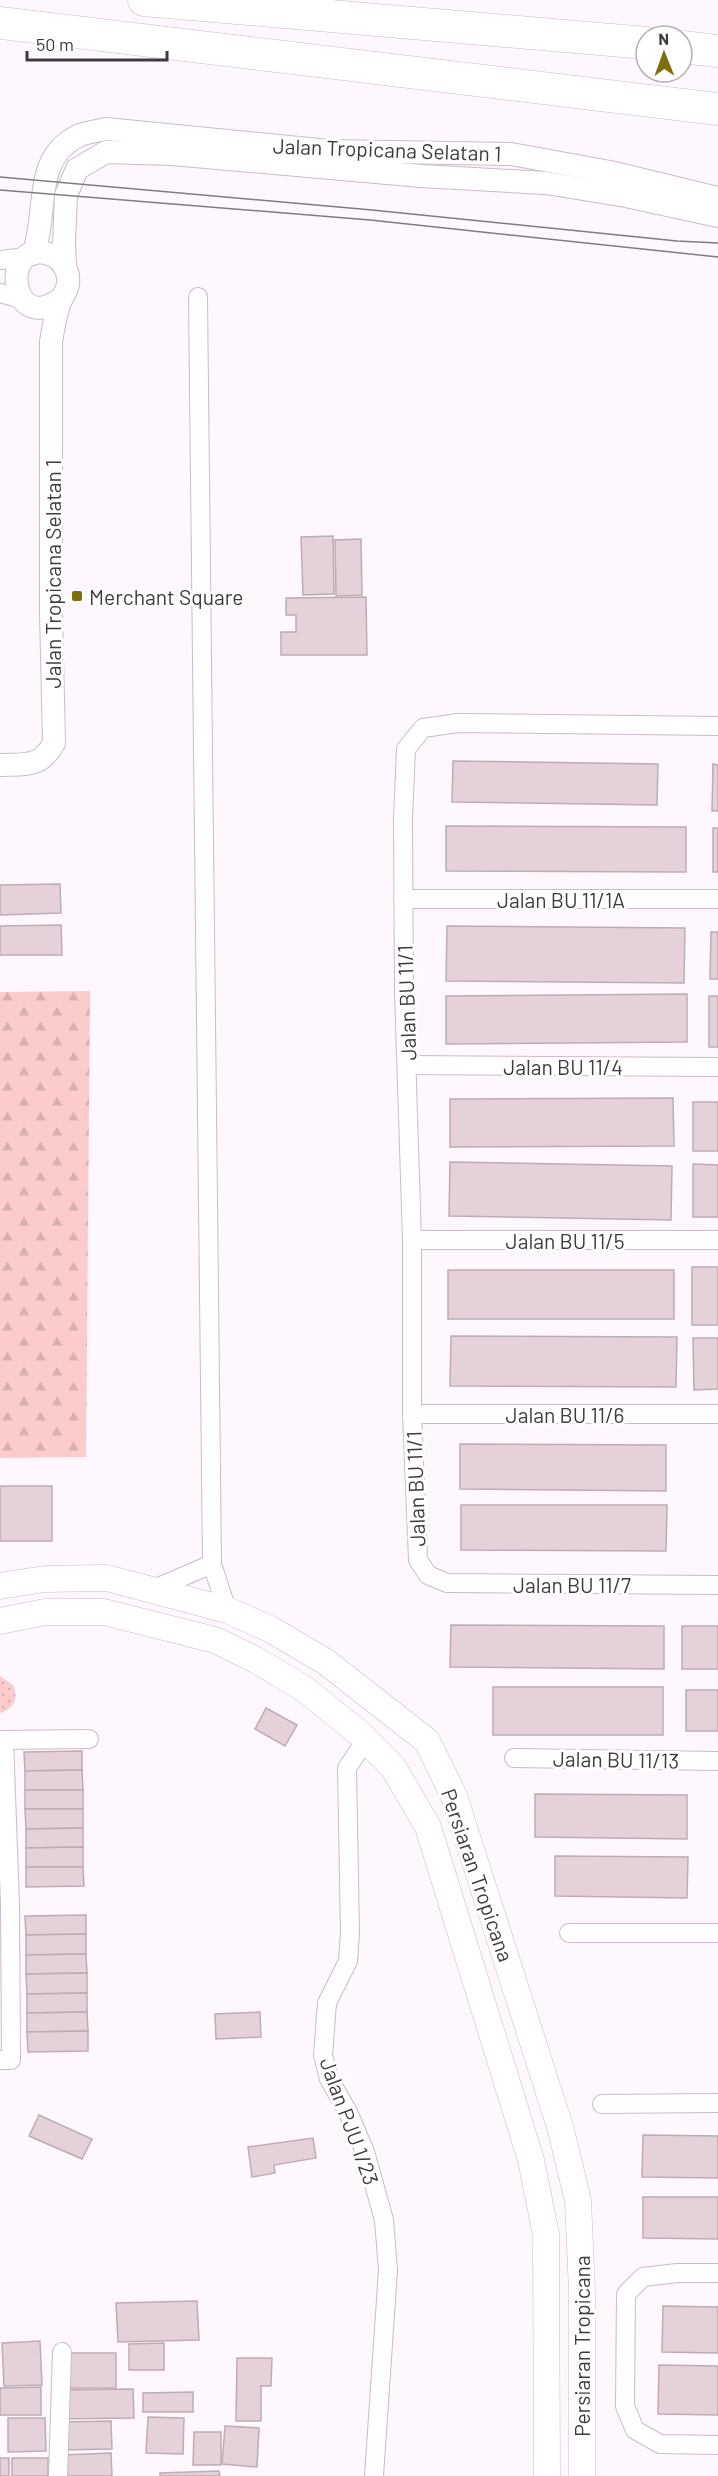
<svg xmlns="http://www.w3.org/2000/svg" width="718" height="2476" viewBox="0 0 718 2476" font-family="Barlow,sans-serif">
	<defs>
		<pattern id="forest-firs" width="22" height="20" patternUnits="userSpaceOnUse" patternTransform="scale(1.5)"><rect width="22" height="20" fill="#fccccc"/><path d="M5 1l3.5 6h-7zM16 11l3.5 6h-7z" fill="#d9b0b0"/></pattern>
		<pattern id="park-dots" width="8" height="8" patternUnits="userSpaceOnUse" patternTransform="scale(1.5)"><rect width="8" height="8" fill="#fccccc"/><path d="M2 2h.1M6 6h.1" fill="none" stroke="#d9b0b0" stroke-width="1.8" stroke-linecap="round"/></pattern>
	</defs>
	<rect width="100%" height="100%" fill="#fef8fe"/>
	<path fill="url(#forest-firs)" d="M 90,991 L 86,1457 L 0,1458 L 0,992 Z"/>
	<path fill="url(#park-dots)" d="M 0,1676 L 13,1685 C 19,1698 14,1709 0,1713 Z"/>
	<g fill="#e5d1d9" stroke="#bfabb3" stroke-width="1.5">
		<path d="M 333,536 L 334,594 L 303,595 L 301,537 Z"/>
		<path d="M 361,539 L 362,595 L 336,596 L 335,540 Z"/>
		<path d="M 366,597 L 367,655 L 281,655 L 281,632 L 296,632 L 296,615 L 286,615 L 286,598 Z"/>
		<path d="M 453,761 L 658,764 L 657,805 L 452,802 Z"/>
		<path d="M 713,764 L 718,765 L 718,811 L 712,811 Z"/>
		<path d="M 446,826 L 686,827 L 686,872 L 446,871 Z"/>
		<rect x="713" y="828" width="5" height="44"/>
		<path d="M 60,884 L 61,913 L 0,915 L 0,885 Z"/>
		<path d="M 61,925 L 62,955 L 0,955 L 0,926 Z"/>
		<path d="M 447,926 L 685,928 L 684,983 L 446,981 Z"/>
		<path d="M 711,932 L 718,932 L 718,979 L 710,979 Z"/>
		<path d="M 687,994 L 687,1042 L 446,1044 L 446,996 Z"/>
		<rect x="709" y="996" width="9" height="51"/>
		<path d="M 673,1098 L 674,1146 L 450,1147 L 450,1099 Z"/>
		<rect x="693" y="1102" width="25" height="49"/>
		<path d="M 450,1162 L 672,1166 L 671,1220 L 449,1216 Z"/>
		<path d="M 693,1164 L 718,1165 L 718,1217 L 693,1217 Z"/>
		<rect x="692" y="1267" width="26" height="58"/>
		<rect x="448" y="1270" width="226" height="49"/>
		<path d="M 451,1336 L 677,1337 L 676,1387 L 450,1386 Z"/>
		<path d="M 693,1338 L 718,1338 L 718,1389 L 694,1390 Z"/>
		<path d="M 460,1444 L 666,1445 L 666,1491 L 460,1489 Z"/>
		<rect x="0" y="1486" width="52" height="55"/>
		<path d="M 461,1505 L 667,1505 L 666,1551 L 461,1550 Z"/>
		<path d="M 451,1625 L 664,1626 L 664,1669 L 450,1667 Z"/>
		<rect x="682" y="1626" width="36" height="43"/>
		<rect x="493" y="1687" width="170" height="48"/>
		<rect x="686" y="1690" width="32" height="41"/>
		<path d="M 266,1708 L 297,1725 L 285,1746 L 255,1729 Z"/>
		<path d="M 82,1751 L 82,1770 L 25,1771 L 24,1752 Z"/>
		<path d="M 82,1770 L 83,1790 L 25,1790 L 25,1771 Z"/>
		<rect x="25" y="1790" width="58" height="19"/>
		<path d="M 535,1794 L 687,1795 L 687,1839 L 535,1837 Z"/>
		<path d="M 25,1809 L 83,1809 L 83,1828 L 26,1829 Z"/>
		<path d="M 83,1828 L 83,1847 L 26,1848 L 26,1829 Z"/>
		<path d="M 83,1847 L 83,1867 L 26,1867 L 26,1848 Z"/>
		<path d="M 555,1856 L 688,1857 L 687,1898 L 555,1896 Z"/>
		<path d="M 26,1867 L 83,1867 L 84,1886 L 26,1887 Z"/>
		<path d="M 86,1915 L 86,1934 L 26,1935 L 25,1916 Z"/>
		<path d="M 86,1934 L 86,1954 L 26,1955 L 26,1935 Z"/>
		<path d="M 86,1954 L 87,1973 L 26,1974 L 26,1955 Z"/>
		<path d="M 87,1973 L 87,1993 L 27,1994 L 26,1974 Z"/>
		<path d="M 87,1993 L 87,2012 L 27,2013 L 27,1994 Z"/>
		<path d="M 87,2012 L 88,2031 L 27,2032 L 27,2013 Z"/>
		<path d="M 260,2012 L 261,2037 L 216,2039 L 215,2014 Z"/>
		<path d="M 88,2031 L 88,2051 L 28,2052 L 27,2032 Z"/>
		<path d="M 39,2115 L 92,2139 L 82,2159 L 29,2136 Z"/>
		<path d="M 643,2135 L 718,2136 L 718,2178 L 642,2177 Z"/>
		<path d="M 313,2138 L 316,2158 L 274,2165 L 275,2173 L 252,2177 L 248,2147 Z"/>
		<path d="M 643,2197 L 718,2197 L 718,2239 L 643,2238 Z"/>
		<path d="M 197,2301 L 199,2340 L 118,2342 L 116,2303 Z"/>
		<path d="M 663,2306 L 718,2307 L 718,2353 L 662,2352 Z"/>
		<path d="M 40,2341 L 42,2385 L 4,2386 L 2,2343 Z"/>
		<path d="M 164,2343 L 164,2370 L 129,2370 L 129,2344 Z"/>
		<rect x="55" y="2353" width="61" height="35"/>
		<path d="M 237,2358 L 272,2358 L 271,2386 L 261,2386 L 261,2421 L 236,2421 Z"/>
		<path d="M 659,2365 L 718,2366 L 718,2415 L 658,2414 Z"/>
		<path d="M 41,2387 L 41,2415 L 0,2415 L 0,2388 Z"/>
		<path d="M 133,2389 L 134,2418 L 56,2419 L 56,2390 Z"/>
		<path d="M 193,2392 L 193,2412 L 143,2412 L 143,2393 Z"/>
		<path d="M 148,2417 L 184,2418 L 183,2454 L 146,2453 Z"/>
		<path d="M 8,2418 L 45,2418 L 46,2451 L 8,2452 Z"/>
		<path d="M 111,2421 L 112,2449 L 60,2450 L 60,2422 Z"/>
		<path d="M 225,2426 L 259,2428 L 257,2467 L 222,2464 Z"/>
		<path d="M 194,2432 L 221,2432 L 221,2465 L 193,2465 Z"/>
		<path d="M 111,2453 L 112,2476 L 62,2476 L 61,2455 Z"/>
		<rect x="0" y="2458" width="9" height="18"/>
		<rect x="12" y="2458" width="36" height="18"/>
		<path d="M 219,2471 L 220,2476 L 160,2476 L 160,2473 Z"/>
	</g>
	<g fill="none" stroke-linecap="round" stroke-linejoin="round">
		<defs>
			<g id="minor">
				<path d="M 0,260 L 26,257"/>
				<path d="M 0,293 L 21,299"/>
				<path d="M 198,297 L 212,1564"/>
				<path d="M 718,726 L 458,723 L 423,728 L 406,749 L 403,819 L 404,991 L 412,1240 L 412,1414 L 418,1560 L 428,1575 L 447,1583 L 718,1585"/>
				<path d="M 403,899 L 718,899"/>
				<path d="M 408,1065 L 718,1067"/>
				<path d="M 412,1240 L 718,1240"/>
				<path d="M 412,1414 L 718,1414"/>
				<path d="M 154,1589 L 212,1564 L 227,1610"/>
				<path d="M 0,1740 L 89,1739"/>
				<path d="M 366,1740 L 347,1768 L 350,1932 L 348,1961 L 327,2003 L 323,2055 L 329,2079 L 348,2112 L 365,2152 L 384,2220 L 388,2270 L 374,2476"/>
				<path d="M 514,1758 L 718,1761"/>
				<path d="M 569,1933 L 718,1933"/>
				<path d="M 0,2060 L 11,2060 L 10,1904 L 4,1740"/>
				<path d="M 602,2104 L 718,2103"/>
				<path d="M 718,2273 L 677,2273 L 643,2277 L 626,2294 L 625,2406 L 635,2430 L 660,2444 L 718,2445"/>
				<path d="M 58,2476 L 62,2352"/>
			</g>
			<g id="tertiary">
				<path d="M 33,254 C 49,214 31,159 78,136 C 86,132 98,131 106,129 L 329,151 L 511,154 L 610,172 L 718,198"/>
				<path d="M 65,267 L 64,243 L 66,195 L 77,169 L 106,152 L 172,154 L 421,176 L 546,183 L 626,196 L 718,216"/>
				<path d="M 0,765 C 26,764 40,768 54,743 L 51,613 L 51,342 C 53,329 55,317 59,305 C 61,297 67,292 68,284 C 70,269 60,256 45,253 C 0,243 11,336 60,299"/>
			</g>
			<g id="secondary">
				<path d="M 0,1586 L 45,1579 L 107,1578 L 227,1610 L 270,1629 L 326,1662 L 427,1741 L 454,1796 L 561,2130 L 578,2201 L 582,2291 L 582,2476"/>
				<path d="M 0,1621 L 45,1612 L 104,1612 L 215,1640 L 256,1660 L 303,1688 L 358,1732 L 393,1767 L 428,1827 L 531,2160 L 546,2235 L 547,2476"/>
			</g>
			<g id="motorway">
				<path d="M 144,0 L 646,43"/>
				<path d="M 0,23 L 718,109"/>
				<path d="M 682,47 L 718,51"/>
			</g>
		</defs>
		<use href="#minor" stroke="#c9bbc9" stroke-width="20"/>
		<use href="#tertiary" stroke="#c9bbc9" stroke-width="24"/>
		<use href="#secondary" stroke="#c9bbc9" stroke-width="27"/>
		<use href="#motorway" stroke="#c9bbc9" stroke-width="33"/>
		<use href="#minor" stroke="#fff" stroke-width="18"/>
		<use href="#tertiary" stroke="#fff" stroke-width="22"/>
		<use href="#secondary" stroke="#fff" stroke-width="26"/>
		<use href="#motorway" stroke="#fff" stroke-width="32"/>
		<g stroke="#817b81" stroke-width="1.5">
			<path d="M 0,177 L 372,210 L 677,241 L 718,243"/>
			<path d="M 0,190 L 370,220 L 718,257"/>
		</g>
	</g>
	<rect fill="#7d6f0e" stroke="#fff" stroke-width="2" x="71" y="590" width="12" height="12" rx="3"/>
	<g text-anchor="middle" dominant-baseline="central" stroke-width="6" stroke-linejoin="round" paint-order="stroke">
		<g font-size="21" fill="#403a40" stroke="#fff">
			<text transform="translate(387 149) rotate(2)">Jalan Tropicana Selatan 1</text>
			<text transform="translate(52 574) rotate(-90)">Jalan Tropicana Selatan 1</text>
			<text x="561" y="899">Jalan BU 11/1A</text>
			<text transform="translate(406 1003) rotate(-92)">Jalan BU 11/1</text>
			<text x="563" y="1066">Jalan BU 11/4</text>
			<text x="565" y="1240">Jalan BU 11/5</text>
			<text x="565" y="1414">Jalan BU 11/6</text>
			<text transform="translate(415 1489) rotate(-92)">Jalan BU 11/1</text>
			<text x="572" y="1584">Jalan BU 11/7</text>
			<text transform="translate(616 1759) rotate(1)">Jalan BU 11/13</text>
			<text transform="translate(478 1875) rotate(71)">Persiaran Tropicana</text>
			<text transform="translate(350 2121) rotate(70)">Jalan PJU 1/23</text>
			<text transform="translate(581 2346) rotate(-90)">Persiaran Tropicana</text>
		</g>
		<g font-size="21" fill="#403a40" stroke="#fff" text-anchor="start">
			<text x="89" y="596">Merchant Square</text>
		</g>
	</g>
	<g transform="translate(664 54) rotate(359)"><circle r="28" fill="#ffffff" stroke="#b3b0b3" stroke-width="1.5"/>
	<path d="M0-4.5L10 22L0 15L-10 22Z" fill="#7d6f0e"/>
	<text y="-9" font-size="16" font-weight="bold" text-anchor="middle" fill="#403a40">N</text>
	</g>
	<path d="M27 51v9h140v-9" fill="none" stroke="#403a40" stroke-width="3"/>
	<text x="36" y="51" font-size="18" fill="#403a40" stroke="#ffffff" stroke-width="4.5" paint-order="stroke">50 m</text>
</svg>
